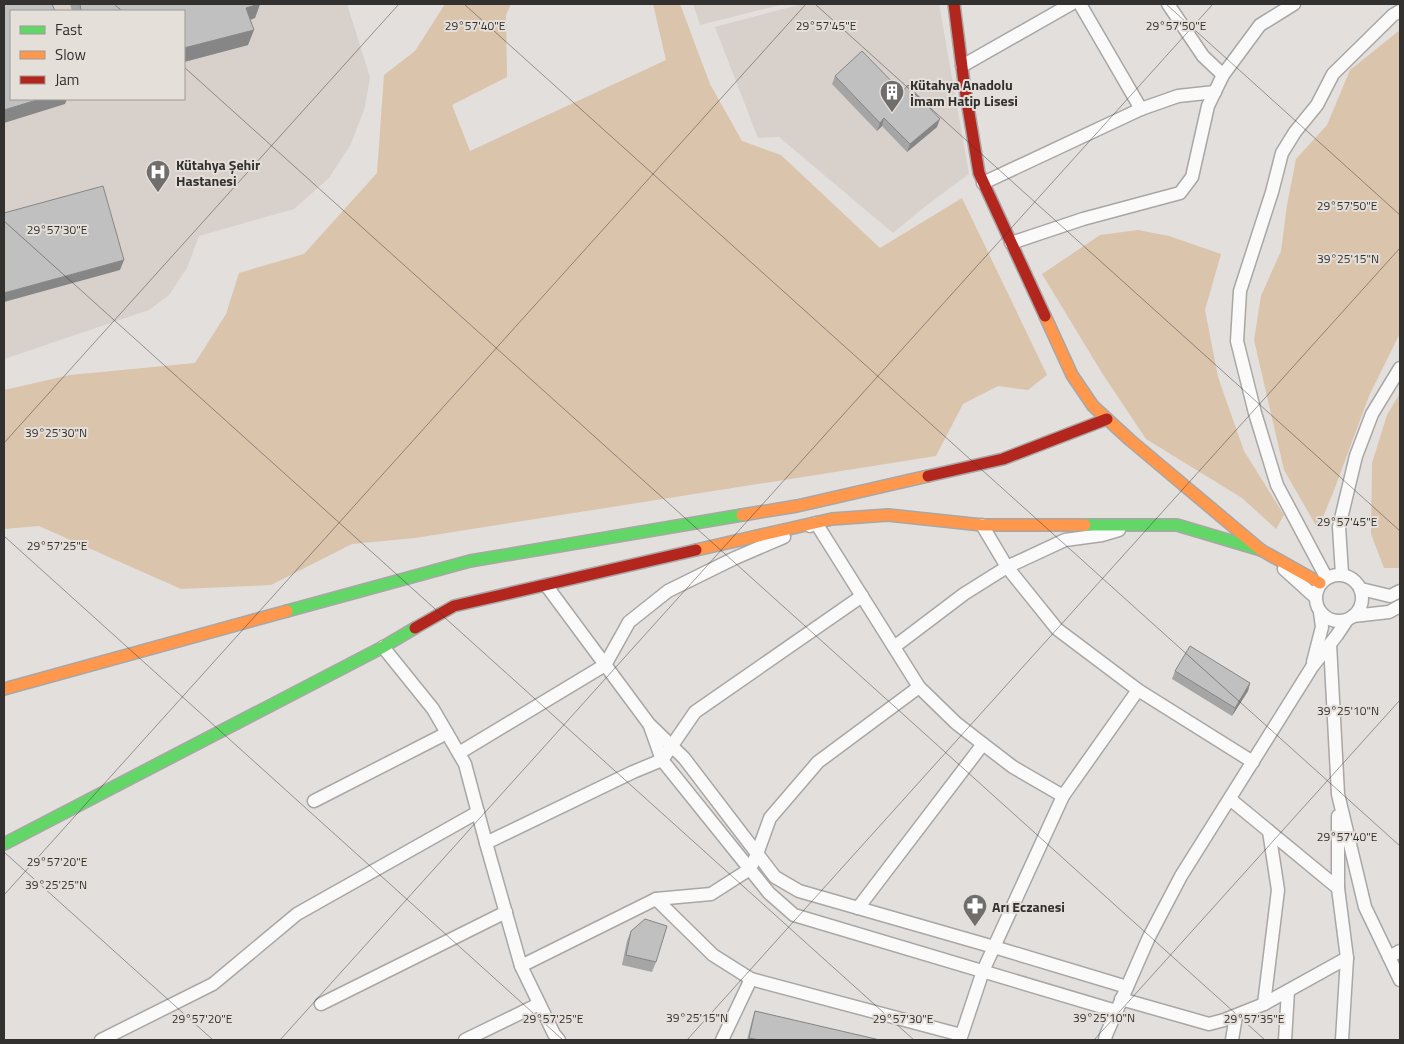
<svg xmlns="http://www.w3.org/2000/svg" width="1404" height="1044" viewBox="0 0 1404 1044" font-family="'Titillium Web',sans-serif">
	<rect width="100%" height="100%" fill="#e2dfdd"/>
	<g fill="#d8d0cb" fill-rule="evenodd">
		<path d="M 4,4 L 347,4 L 370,77 L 365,107 L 351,144 L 329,178 L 294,209 L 199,236 L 187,268 L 169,295 L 149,310 L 4,359 ZM 11,11 L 184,11 L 184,99 L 11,99 Z"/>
		<path d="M 693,4 L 784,4 L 700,25 Z"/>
		<path d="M 802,4 L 939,4 L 969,174 L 927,205 L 893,233 L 779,137 L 758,138 L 715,27 Z"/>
	</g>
	<g fill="#dbc4ac">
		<path d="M 445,4 L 511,4 L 506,15 L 507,77 L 452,105 L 470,151 L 666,60 L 653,4 L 680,4 L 710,84 L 742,141 L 781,155 L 880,248 L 962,198 L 1047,375 L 1028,390 L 998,386 L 963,404 L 936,456 L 415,538 L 352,544 L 271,585 L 181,589 L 39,526 L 4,529 L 4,390 L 70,375 L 195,363 L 226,314 L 239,273 L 304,254 L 377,173 L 384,75 L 415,51 Z"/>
		<path d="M 1400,30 L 1400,333 L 1369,396 L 1333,493 L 1318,529 L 1284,470 L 1254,340 L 1261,296 L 1281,251 L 1287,205 L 1296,159 L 1327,125 L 1350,70 Z"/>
		<path d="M 1138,230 L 1169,236 L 1221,254 L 1205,310 L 1218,377 L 1244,451 L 1284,515 L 1276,529 L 1242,498 L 1146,439 L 1102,373 L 1042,274 L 1100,235 Z"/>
		<path d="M 1400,393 L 1400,568 L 1384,568 L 1371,534 L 1372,463 L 1387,415 Z"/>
	</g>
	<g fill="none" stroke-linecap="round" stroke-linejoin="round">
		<defs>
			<g id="street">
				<path d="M 1080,4 L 1141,109"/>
				<path d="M 1168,4 L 1203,56 L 1223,75"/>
				<path d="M 962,66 L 1071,4"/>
				<path d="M 983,183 L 1141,109 L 1178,96 L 1215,92"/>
				<path d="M 1011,243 L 1083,219 L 1180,193 L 1192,177 L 1208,106 L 1223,75 L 1260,25 L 1294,4"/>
				<path d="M 982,525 L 1007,567 L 1057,629 L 1138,690 L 1253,762"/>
				<path d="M 810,526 L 816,523 L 919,687 L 956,723 L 983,744 L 1013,767 L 1063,796"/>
				<path d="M 1284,569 L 1315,597"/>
				<path d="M 1342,574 L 1339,527 L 1356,456 L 1372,414 L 1400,368"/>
				<circle cx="1339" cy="598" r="23"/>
				<path d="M 1326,577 L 1277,485 L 1255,413 L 1237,341 L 1240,291 L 1272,192 L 1282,153 L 1295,132 L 1317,105 L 1333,74 L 1393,15 L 1400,11"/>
				<path d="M 546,585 L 649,724 L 684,758 L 775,877 L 799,891 L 994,947 L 1127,987"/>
				<path d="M 1361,589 L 1390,596 L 1400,591"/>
				<path d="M 1353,616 L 1389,612 L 1400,606"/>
				<path d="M 1330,644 L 1338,794 L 1365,907 L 1400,980"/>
				<path d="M 383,647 L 433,709 L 465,764 L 486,843 L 521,966 L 554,1034 L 559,1040"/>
				<path d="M 894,647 L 964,594 L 1007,567 L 1065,540 L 1102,535 L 1119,530"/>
				<path d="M 1313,662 L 1322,627 L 1320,612"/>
				<path d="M 650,726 L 662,760 L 769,893 L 794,915 L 1116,1011"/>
				<path d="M 459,753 L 605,665 L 629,622 L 668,591 L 735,558 L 784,537"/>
				<path d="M 1230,799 L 1338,888"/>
				<path d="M 314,801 L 447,733"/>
				<path d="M 1338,816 L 1338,888 L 1347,958 L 1342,1040"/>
				<path d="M 486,843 L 633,772 L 662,760 L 695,712 L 862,596"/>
				<path d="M 656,899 L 713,955 L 751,979 L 961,1035"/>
				<path d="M 858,908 L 983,744"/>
				<path d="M 1389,957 L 1400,951"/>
				<path d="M 521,966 L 656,899 L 711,894 L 750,869 L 757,854 L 770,818 L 818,762 L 919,687"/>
				<path d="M 1121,999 L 1209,1024 L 1224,1020 L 1264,1004 L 1347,958"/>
				<path d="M 321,1004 L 506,912"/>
				<path d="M 1264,1004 L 1278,890 L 1269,831"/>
				<path d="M 101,1040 L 213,984 L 297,914 L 478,812"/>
				<path d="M 465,1040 L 539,1004"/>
				<path d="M 722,1040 L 751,979"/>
				<path d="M 960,1040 L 983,971 L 1063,796 L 1138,690"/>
				<path d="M 1105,1040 L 1106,1035 L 1149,937 L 1181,876 L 1312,667 L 1337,635 L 1347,620"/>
				<path d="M 1232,1040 L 1236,1016"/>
				<path d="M 1285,1040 L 1288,991"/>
			</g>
			<g id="fast">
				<path d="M 1085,525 L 1177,525 L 1261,550"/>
				<path d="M 287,611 L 470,561 L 742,515"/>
				<path d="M 4,844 L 383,647 L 415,628"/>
			</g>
			<g id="slow">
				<path d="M 1045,316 L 1072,375 L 1093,406 L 1130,440 L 1261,550 L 1320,583"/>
				<path d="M 742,515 L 797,506 L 928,476"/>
				<path d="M 696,550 L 832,519 L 888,515 L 982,525 L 1085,525"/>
				<path d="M 4,689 L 287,611"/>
			</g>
			<g id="jam">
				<path d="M 954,4 L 964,83 L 979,173 L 1045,316"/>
				<path d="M 928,476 L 1003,459 L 1107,419"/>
				<path d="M 415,628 L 454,606 L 696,550"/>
			</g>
		</defs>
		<use href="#street" stroke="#a9a7a5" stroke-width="15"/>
		<use href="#fast" stroke="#a9a7a5" stroke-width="14"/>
		<use href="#slow" stroke="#a9a7a5" stroke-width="14"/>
		<use href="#jam" stroke="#a9a7a5" stroke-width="14"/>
		<use href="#street" stroke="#fbfafa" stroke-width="12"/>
		<use href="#fast" stroke="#63d668" stroke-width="11"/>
		<use href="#slow" stroke="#ff974d" stroke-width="11"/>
		<use href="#jam" stroke="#b3261e" stroke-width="11"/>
	</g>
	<g fill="#a4a5a4">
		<path d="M 70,4 L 260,4 L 255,18 L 250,20 L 248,45 L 184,62 L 184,11 L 72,11 Z"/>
		<path d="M 835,76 L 902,92 L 937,127 L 907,152 L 882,126 L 877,131 L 832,84 Z"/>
		<path d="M 1175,671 L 1250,683 L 1248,691 L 1232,716 L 1172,679 Z"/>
		<path d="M 631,931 L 656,962 L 652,972 L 622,965 L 627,941 Z"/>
		<path d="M 755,1011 L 880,1040 L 747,1040 L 752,1020 Z"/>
	</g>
	<g fill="#868686">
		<path d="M 259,4 L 260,4 L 255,18 L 240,23 L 246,8 Z"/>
		<path d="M 254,30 L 248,45 L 184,62 L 184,48 Z"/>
		<path d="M 40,99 L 67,99 L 65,104 L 4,123 L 4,110 Z"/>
		<path d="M 884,118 L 882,126 L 877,131 L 880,123 Z"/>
		<path d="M 940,119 L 937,127 L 907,152 L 910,144 Z"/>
		<path d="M 124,260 L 120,270 L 4,302 L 4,293 Z"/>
		<path d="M 1250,683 L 1248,691 L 1232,716 L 1235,708 Z"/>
	</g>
	<g fill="#bfc0bf" stroke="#868686">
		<path d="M 4,4 L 52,4 L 55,11 L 11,11 L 11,99 L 40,99 L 4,110 Z"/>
		<path d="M 80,4 L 259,4 L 246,8 L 254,30 L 184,48 L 184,11 L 81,11 Z"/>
		<path d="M 862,51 L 902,92 L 908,85 L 940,119 L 910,144 L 884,118 L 880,123 L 835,76 Z"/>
		<path d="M 103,186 L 124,260 L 4,293 L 4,213 Z"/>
		<path d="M 1190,646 L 1250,683 L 1235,708 L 1175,671 Z"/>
		<path d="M 645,919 L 667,926 L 656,962 L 626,955 L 631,931 Z"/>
		<path d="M 755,1011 L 880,1040 L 760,1040 L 749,1038 Z"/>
	</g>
	<path fill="none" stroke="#33312f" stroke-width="1" stroke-opacity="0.45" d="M 114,4 L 122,11M 464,4 L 1400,846M 815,4 L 1400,531M 1166,4 L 1400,215M 184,67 L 1265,1040M 4,221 L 914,1040M 4,443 L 399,4M 4,536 L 563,1040M 4,852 L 213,1040M 4,895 L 806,4M 280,1040 L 1213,4M 687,1040 L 1400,248M 1094,1040 L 1400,700"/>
	<defs>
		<symbol id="building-pin" viewBox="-11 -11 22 30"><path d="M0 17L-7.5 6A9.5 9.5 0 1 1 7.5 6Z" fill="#706e6c" stroke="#e5dfda"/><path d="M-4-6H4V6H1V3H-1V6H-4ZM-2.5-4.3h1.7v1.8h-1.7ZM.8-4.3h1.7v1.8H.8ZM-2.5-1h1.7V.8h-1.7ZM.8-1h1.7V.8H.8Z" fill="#fff"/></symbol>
		<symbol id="hospital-pin" viewBox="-11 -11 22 30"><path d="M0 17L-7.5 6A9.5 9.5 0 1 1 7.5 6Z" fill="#706e6c" stroke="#e5dfda"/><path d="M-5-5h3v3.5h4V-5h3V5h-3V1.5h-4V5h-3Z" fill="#fff"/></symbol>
		<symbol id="pharmacy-pin" viewBox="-11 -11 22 30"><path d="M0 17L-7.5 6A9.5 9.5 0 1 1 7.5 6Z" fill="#706e6c" stroke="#e5dfda"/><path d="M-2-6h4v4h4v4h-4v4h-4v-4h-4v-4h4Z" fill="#fff"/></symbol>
	</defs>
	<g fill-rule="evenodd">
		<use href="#building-pin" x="878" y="78" width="28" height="38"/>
		<use href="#hospital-pin" x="144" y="158" width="28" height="38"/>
		<use href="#pharmacy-pin" x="961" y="892" width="28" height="38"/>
	</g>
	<g text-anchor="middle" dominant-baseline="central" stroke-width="4" stroke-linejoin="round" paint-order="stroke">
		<g font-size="14" font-weight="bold" fill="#33312f" stroke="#e5dfda" text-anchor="start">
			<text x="910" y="84">Kütahya Anadolu<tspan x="910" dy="16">İmam Hatip Lisesi</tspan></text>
			<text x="176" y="164">Kütahya Şehir<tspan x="176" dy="16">Hastanesi</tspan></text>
			<text x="992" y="906">Arı Eczanesi</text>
		</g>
	</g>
	<g font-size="12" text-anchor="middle" fill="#33312f" stroke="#e5dfda" stroke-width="4" stroke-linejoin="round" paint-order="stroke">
		<text x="475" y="30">29°57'40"E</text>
		<text x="826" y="30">29°57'45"E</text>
		<text x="1176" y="30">29°57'50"E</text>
		<text x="1347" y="210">29°57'50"E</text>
		<text x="57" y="234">29°57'30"E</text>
		<text x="1348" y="263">39°25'15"N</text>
		<text x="56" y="437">39°25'30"N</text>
		<text x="1347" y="526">29°57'45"E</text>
		<text x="57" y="550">29°57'25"E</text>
		<text x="1348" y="715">39°25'10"N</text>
		<text x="1347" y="841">29°57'40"E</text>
		<text x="57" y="866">29°57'20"E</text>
		<text x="56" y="889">39°25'25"N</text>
		<text x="697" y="1022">39°25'15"N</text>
		<text x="1104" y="1022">39°25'10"N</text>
		<text x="202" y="1023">29°57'20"E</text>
		<text x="553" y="1023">29°57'25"E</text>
		<text x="903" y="1023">29°57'30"E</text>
		<text x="1254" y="1023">29°57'35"E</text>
	</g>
	<rect width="1404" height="1044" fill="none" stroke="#33312f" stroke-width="10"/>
	<rect x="10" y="10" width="175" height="90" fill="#e5dfda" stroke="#9e9996"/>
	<rect x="20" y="26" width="25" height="8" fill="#63d668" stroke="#9e9996"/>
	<text x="55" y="35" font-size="15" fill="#33312f">Fast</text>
	<rect x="20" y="51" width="25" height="8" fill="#ff974d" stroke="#9e9996"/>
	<text x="55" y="60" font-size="15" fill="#33312f">Slow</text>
	<rect x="20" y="76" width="25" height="8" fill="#b3261e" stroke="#9e9996"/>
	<text x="55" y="85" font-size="15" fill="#33312f">Jam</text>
</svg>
